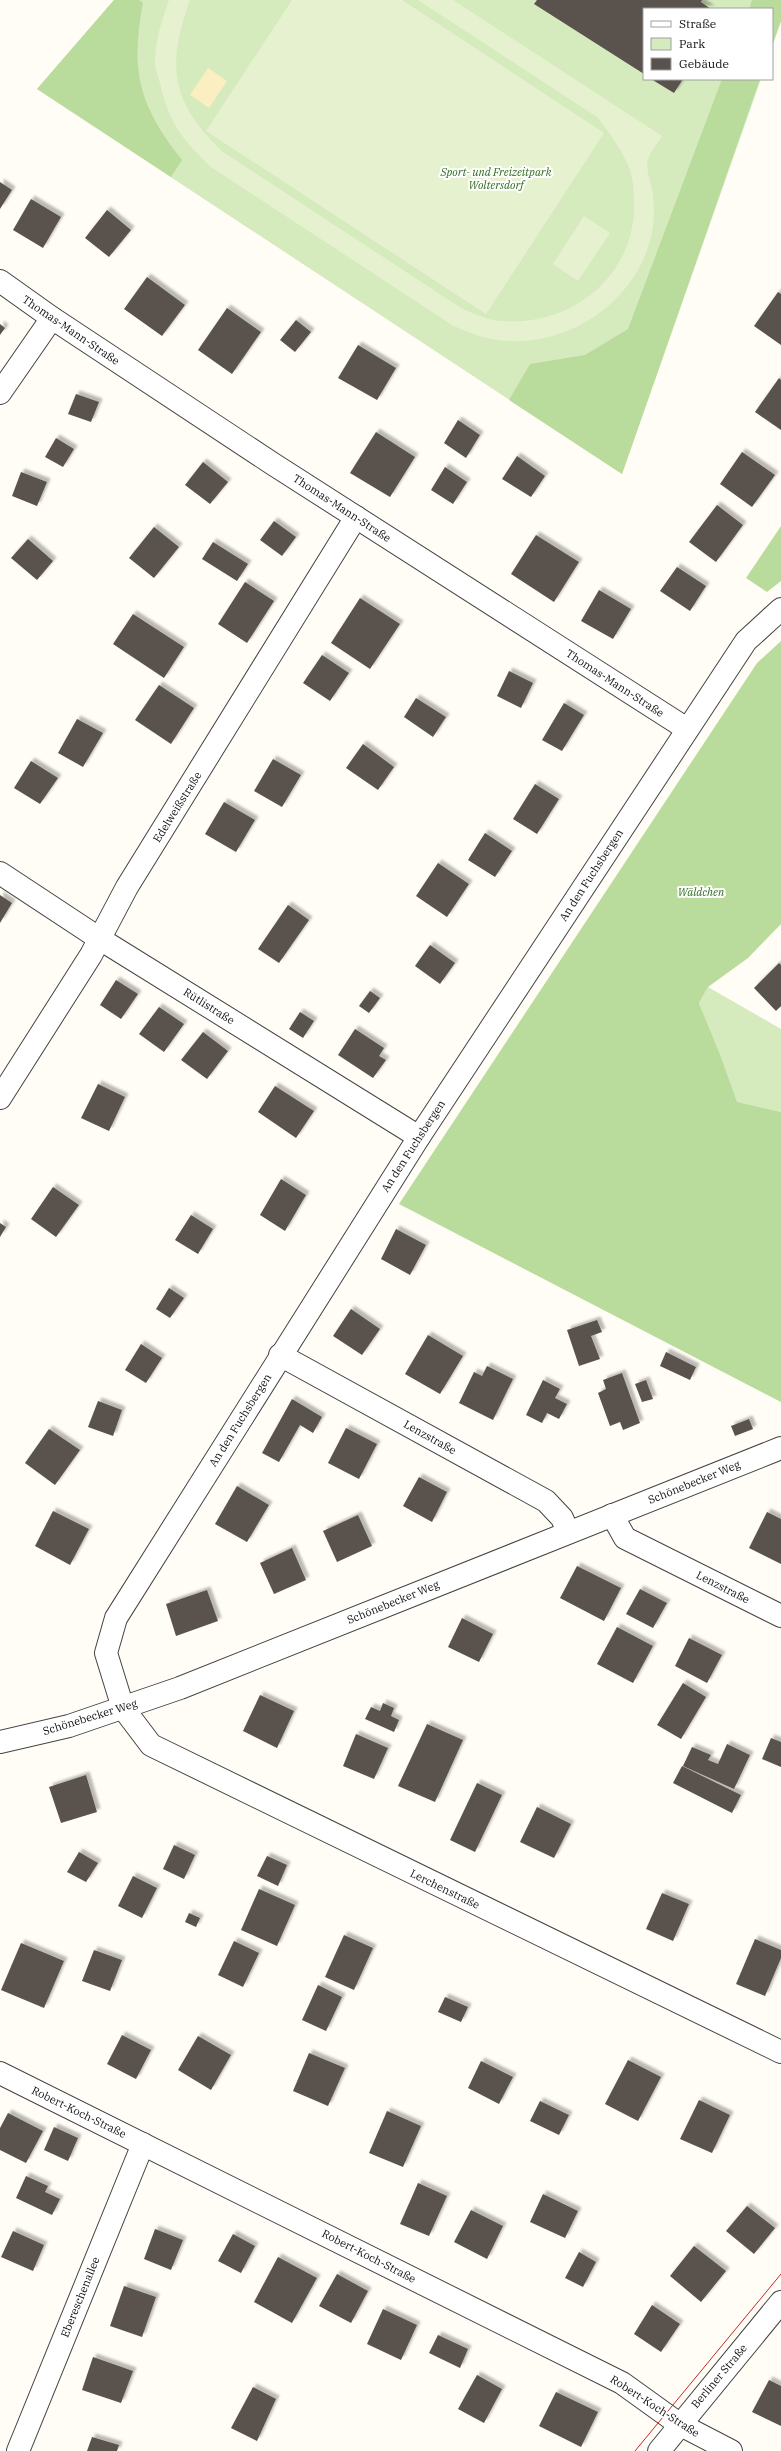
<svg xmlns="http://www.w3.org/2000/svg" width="781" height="2451" viewBox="0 0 781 2451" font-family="'IBM Plex Serif',serif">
	<defs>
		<filter id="shadow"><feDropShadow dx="3.5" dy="-3.5" stdDeviation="1" flood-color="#0004"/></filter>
	</defs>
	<rect width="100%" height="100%" fill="#fffdf5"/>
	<g fill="#d5ebbd">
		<path d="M 114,0 L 781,0 L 781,21 L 772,47 L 772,9 L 644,9 L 644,79 L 761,79 L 622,474 L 37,89 Z"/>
		<path d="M 708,987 L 781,1029 L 781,1112 L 737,1103 L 720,1054 L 699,1003 Z"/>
	</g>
	<g fill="#b9dc9c">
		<path d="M 114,0 L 139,0 L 143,3 C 130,71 139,106 182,160 L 171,177 L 37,89 Z"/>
		<path d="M 752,0 L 781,0 L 781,21 L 772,46 L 772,9 L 749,9 Z"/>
		<path d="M 722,79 L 760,79 L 622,474 L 509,400 L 530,364 L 585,355 L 628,329 Z"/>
		<path d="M 781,526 L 781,581 L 767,592 L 746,578 Z"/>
		<path d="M 781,641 L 781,924 L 748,958 L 708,987 L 699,1003 L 720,1054 L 737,1102 L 781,1112 L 781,1402 L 399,1204 L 757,663 Z"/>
	</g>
	<path fill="#fbeec1" d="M 208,68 L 227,81 L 209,108 L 190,95 Z"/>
	<g fill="#e6f2cf">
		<path d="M 169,0 L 190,0 C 166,66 171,103 223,152 L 461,308 C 474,314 488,320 502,321 C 568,327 632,279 634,210 C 634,196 634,178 628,165 C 620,147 609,132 597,117 L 418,0 L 453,0 L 662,136 C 658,143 650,152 648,160 C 645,169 652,186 653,196 C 654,205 654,217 653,226 C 643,298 569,350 498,340 C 482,338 467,332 452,325 L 211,167 C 182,139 169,123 160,83 C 158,76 155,69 155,62 C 155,41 162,20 169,0 Z"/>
		<path d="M 292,0 L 402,0 L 604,133 L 486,314 L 206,131 Z"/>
		<path d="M 584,216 L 610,233 L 578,281 L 553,264 Z"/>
	</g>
	<g fill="#5a524d" filter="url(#shadow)">
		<path d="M 537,0 L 702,0 L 701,2 L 711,9 L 644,9 L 644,74 L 534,4 Z"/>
		<path d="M 651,79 L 683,79 L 674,93 Z"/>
		<path d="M 0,182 L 12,190 L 0,209 Z"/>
		<path d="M 31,199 L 61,217 L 43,248 L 13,230 Z"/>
		<path d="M 107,210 L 131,230 L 109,257 L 85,238 Z"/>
		<path d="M 147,277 L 185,305 L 162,336 L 124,309 Z"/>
		<path d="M 778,292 L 781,294 L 781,345 L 754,326 Z"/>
		<path d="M 227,308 L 261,332 L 232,374 L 198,350 Z"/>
		<path d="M 296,320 L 311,332 L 295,352 L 280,340 Z"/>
		<path d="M 0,324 L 5,328 L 0,335 Z"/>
		<path d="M 358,345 L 396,368 L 377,400 L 338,378 Z"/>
		<path d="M 779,378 L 781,380 L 781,430 L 755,412 Z"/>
		<path d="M 76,394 L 99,402 L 91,422 L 68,414 Z"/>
		<path d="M 458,420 L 480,435 L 466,458 L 444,443 Z"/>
		<path d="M 376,432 L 415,457 L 390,497 L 350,473 Z"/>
		<path d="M 56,438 L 74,449 L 63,467 L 45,457 Z"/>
		<path d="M 742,452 L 775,475 L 752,507 L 720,484 Z"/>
		<path d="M 517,456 L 545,476 L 531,497 L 502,479 Z"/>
		<path d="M 203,462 L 228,482 L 210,504 L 185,485 Z"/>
		<path d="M 445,467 L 467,482 L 453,504 L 431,490 Z"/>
		<path d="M 21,472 L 47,482 L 37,506 L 12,496 Z"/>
		<path d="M 717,505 L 743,525 L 716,562 L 689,542 Z"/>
		<path d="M 274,521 L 296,537 L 282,556 L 260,540 Z"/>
		<path d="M 154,527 L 179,547 L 154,578 L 129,558 Z"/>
		<path d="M 536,535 L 579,562 L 554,602 L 511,574 Z"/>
		<path d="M 28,539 L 53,561 L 37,580 L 11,558 Z"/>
		<path d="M 213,542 L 248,564 L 237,581 L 202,559 Z"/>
		<path d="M 677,567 L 706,586 L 690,611 L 660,591 Z"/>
		<path d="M 245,582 L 274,601 L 247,643 L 218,624 Z"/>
		<path d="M 599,590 L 631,609 L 613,639 L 581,621 Z"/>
		<path d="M 360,598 L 400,624 L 370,669 L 331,643 Z"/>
		<path d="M 133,614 L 184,647 L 164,678 L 113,644 Z"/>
		<path d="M 322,655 L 349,673 L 330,701 L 303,683 Z"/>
		<path d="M 509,671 L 533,683 L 521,708 L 497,696 Z"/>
		<path d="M 159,685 L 194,708 L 171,744 L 135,720 Z"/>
		<path d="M 416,698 L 446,717 L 433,737 L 404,717 Z"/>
		<path d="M 564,703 L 584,715 L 562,751 L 542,740 Z"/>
		<path d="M 77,719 L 103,733 L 83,767 L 58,753 Z"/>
		<path d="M 363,744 L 394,767 L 378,790 L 346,768 Z"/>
		<path d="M 273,759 L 301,775 L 282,807 L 254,791 Z"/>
		<path d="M 31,761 L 58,778 L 40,804 L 14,788 Z"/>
		<path d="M 535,784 L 559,799 L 537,834 L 513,819 Z"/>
		<path d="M 224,802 L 255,820 L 236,852 L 205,834 Z"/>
		<path d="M 485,833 L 512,851 L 495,877 L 468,860 Z"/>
		<path d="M 438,863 L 469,884 L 447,917 L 416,896 Z"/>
		<path d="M 0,895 L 12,903 L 0,923 Z"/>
		<path d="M 288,905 L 309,920 L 279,963 L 258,949 Z"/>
		<path d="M 430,945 L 455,963 L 440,984 L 415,966 Z"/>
		<path d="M 779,963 L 781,965 L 781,1006 L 776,1011 L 754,988 Z"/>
		<path d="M 116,980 L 138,994 L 121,1019 L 100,1005 Z"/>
		<path d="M 370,991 L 380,998 L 369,1013 L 359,1006 Z"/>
		<path d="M 159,1007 L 184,1024 L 164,1052 L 139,1034 Z"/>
		<path d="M 300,1012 L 314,1021 L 303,1038 L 289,1029 Z"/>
		<path d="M 355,1029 L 384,1048 L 379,1056 L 386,1060 L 373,1078 L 338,1055 Z"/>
		<path d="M 203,1032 L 228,1051 L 207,1079 L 181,1060 Z"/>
		<path d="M 98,1084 L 125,1097 L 109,1131 L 81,1118 Z"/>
		<path d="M 275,1086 L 314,1111 L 296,1138 L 258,1112 Z"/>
		<path d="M 281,1179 L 306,1195 L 285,1231 L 260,1215 Z"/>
		<path d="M 53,1187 L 79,1205 L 56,1237 L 31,1219 Z"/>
		<path d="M 191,1215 L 213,1229 L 198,1254 L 175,1240 Z"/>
		<path d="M 0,1223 L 6,1227 L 0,1237 Z"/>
		<path d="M 396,1229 L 426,1245 L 410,1275 L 381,1259 Z"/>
		<path d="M 169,1288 L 184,1298 L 170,1318 L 156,1309 Z"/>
		<path d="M 351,1309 L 380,1329 L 362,1355 L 333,1336 Z"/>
		<path d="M 597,1320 L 602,1332 L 591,1336 L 600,1359 L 579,1366 L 567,1330 Z"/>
		<path d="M 428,1335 L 463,1356 L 440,1394 L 405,1374 Z"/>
		<path d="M 141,1344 L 162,1358 L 146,1383 L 125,1370 Z"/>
		<path d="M 666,1352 L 696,1367 L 690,1380 L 660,1366 Z"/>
		<path d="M 487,1366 L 513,1379 L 493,1420 L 459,1403 L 474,1372 L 482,1376 Z"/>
		<path d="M 622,1373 L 640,1423 L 623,1430 L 620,1422 L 610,1426 L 598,1393 L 606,1389 L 603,1380 Z"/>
		<path d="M 543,1380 L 560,1389 L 555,1398 L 567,1404 L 559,1419 L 547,1413 L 542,1423 L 526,1415 Z"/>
		<path d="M 646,1380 L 653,1399 L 642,1402 L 635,1384 Z"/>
		<path d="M 292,1399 L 322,1417 L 313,1433 L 300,1425 L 279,1462 L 262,1453 Z"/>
		<path d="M 98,1401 L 122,1410 L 113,1436 L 88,1427 Z"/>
		<path d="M 749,1419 L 753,1429 L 735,1436 L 731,1426 Z"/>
		<path d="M 346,1428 L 377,1444 L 359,1479 L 328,1463 Z"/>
		<path d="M 49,1429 L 80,1450 L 55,1485 L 25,1463 Z"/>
		<path d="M 419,1477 L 447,1492 L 432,1522 L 403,1506 Z"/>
		<path d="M 237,1486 L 269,1505 L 247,1542 L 215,1524 Z"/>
		<path d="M 53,1511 L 89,1529 L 70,1565 L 35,1546 Z"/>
		<path d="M 767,1512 L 781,1519 L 781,1564 L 749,1548 Z"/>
		<path d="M 358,1515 L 372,1546 L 337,1562 L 323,1531 Z"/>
		<path d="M 292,1548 L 306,1580 L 274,1594 L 260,1563 Z"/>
		<path d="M 577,1566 L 621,1588 L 604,1621 L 560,1598 Z"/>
		<path d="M 640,1589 L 667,1603 L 653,1628 L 626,1614 Z"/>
		<path d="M 207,1590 L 218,1621 L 176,1636 L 166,1604 Z"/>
		<path d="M 462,1618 L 493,1634 L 479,1662 L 448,1647 Z"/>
		<path d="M 617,1627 L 653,1646 L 633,1683 L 597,1664 Z"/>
		<path d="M 689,1638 L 722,1655 L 707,1683 L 675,1666 Z"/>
		<path d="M 683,1683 L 706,1697 L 681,1739 L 657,1725 Z"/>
		<path d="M 260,1695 L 294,1711 L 277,1748 L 243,1731 Z"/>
		<path d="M 383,1703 L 394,1708 L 391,1716 L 399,1720 L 394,1732 L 365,1719 L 371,1707 L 380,1711 Z"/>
		<path d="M 427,1724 L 463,1740 L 435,1802 L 398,1786 Z"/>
		<path d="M 356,1734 L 388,1748 L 374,1779 L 343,1766 Z"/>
		<path d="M 771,1738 L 781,1742 L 781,1767 L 762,1759 Z"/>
		<path d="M 727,1744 L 750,1755 L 734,1789 L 683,1766 L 692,1747 L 711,1755 L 708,1760 L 718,1764 Z"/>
		<path d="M 682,1766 L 741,1795 L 732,1813 L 673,1783 Z"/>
		<path d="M 86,1775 L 97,1812 L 61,1823 L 49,1787 Z"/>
		<path d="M 477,1783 L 502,1795 L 475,1852 L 450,1840 Z"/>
		<path d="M 537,1807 L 571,1824 L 554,1858 L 520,1842 Z"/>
		<path d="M 174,1845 L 195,1855 L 184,1879 L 163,1869 Z"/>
		<path d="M 79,1852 L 98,1863 L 86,1882 L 67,1872 Z"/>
		<path d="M 267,1856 L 287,1865 L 278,1886 L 257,1876 Z"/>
		<path d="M 133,1876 L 157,1888 L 142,1918 L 118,1906 Z"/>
		<path d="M 259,1889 L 295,1905 L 277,1946 L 241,1930 Z"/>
		<path d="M 662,1893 L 689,1904 L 673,1941 L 646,1929 Z"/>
		<path d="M 189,1913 L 200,1918 L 196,1927 L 185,1922 Z"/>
		<path d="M 344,1935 L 373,1948 L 354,1990 L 325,1977 Z"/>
		<path d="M 755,1939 L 781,1950 L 781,1958 L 765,1996 L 736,1984 Z"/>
		<path d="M 234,1941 L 259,1953 L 243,1987 L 218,1975 Z"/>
		<path d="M 21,1943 L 64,1961 L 44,2008 L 1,1990 Z"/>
		<path d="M 94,1950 L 122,1960 L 110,1991 L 82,1981 Z"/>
		<path d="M 318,1985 L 342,1997 L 326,2031 L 302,2020 Z"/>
		<path d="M 445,1997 L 468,2007 L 461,2022 L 438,2012 Z"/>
		<path d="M 122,2035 L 151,2050 L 136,2079 L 107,2064 Z"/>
		<path d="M 198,2036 L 231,2055 L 211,2090 L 178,2070 Z"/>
		<path d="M 309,2053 L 345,2068 L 328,2106 L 293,2091 Z"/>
		<path d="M 628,2060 L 661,2077 L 638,2121 L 605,2104 Z"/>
		<path d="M 481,2061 L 513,2077 L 499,2104 L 468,2088 Z"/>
		<path d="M 699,2100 L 730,2115 L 712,2153 L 680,2139 Z"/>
		<path d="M 540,2101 L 569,2115 L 559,2135 L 530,2121 Z"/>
		<path d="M 387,2111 L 421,2126 L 403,2167 L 369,2153 Z"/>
		<path d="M 8,2113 L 43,2131 L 26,2163 L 0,2150 L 0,2128 Z"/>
		<path d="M 54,2127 L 78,2138 L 68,2161 L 44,2150 Z"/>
		<path d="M 26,2176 L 48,2186 L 45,2192 L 60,2199 L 52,2215 L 16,2198 Z"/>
		<path d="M 418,2183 L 447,2196 L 429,2236 L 400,2224 Z"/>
		<path d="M 543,2194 L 578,2211 L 565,2238 L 530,2222 Z"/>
		<path d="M 747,2206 L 775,2228 L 754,2254 L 726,2231 Z"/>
		<path d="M 471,2210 L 503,2226 L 487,2259 L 454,2242 Z"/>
		<path d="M 155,2229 L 183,2240 L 171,2270 L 144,2259 Z"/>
		<path d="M 13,2231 L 44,2245 L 33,2271 L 1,2257 Z"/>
		<path d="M 233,2234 L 255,2246 L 241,2273 L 218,2261 Z"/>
		<path d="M 694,2246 L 726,2271 L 701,2302 L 670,2276 Z"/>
		<path d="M 579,2252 L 596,2262 L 583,2287 L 565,2278 Z"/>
		<path d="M 278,2257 L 317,2278 L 292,2323 L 254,2302 Z"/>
		<path d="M 337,2274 L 368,2291 L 351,2323 L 319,2306 Z"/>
		<path d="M 124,2286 L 156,2297 L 142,2337 L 110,2326 Z"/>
		<path d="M 652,2305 L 680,2324 L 661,2352 L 634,2334 Z"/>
		<path d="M 383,2309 L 417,2325 L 401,2360 L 367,2344 Z"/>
		<path d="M 438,2335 L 468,2349 L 460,2368 L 429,2353 Z"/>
		<path d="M 93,2357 L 133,2371 L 121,2403 L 82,2390 Z"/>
		<path d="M 477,2375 L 502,2389 L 484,2423 L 458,2409 Z"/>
		<path d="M 769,2380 L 781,2386 L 781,2426 L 752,2412 Z"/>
		<path d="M 253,2387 L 276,2399 L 257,2441 L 231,2428 Z"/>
		<path d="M 556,2392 L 598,2412 L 581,2447 L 539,2426 Z"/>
		<path d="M 92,2437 L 119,2445 L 117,2451 L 87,2451 Z"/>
	</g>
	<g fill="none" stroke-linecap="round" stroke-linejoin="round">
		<defs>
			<g id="minor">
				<path d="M 0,281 L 52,318 L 273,464 L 687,729"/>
				<path d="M 0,393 L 52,318"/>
				<path d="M 781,609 L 746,641 L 419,1137 L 116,1618 L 106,1653 L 123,1708 L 151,1745 L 781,2052"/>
				<path d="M 0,873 L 100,939 L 419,1137"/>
				<path d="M 0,1098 L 91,955 L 127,887 L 356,517"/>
				<path d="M 280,1355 L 546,1501 L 562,1518 L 568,1532"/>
				<path d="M 612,1515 L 625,1538 L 781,1616"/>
				<path d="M 0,1742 L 69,1726 L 180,1688 L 781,1448"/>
				<path d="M 0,2073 L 622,2383 L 679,2424 L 731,2451"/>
				<path d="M 18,2451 L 143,2144"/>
				<path d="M 659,2451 L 781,2302"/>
			</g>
		</defs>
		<use href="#minor" stroke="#444" stroke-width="24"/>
		<use href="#minor" stroke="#fff" stroke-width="22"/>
		<path stroke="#c4262e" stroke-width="1" d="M 635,2451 L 781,2274"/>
	</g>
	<g text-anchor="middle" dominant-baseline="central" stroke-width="4" stroke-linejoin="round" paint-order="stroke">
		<g font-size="11" font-style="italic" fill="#2f6b1f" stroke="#fff">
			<text x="496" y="172">Sport- und Freizeitpark<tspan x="496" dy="13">Woltersdorf</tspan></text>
			<text x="701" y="892">Wäldchen</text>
		</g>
		<g font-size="11" fill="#111" stroke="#fff">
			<text transform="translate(71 330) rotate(34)">Thomas-Mann-Straße</text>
			<text transform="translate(342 508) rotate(33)">Thomas-Mann-Straße</text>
			<text transform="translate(615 683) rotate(33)">Thomas-Mann-Straße</text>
			<text transform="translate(177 807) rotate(-58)">Edelweißstraße</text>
			<text transform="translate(591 875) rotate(-57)">An den Fuchsbergen</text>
			<text transform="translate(209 1006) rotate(32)">Rütlistraße</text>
			<text transform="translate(413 1146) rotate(-57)">An den Fuchsbergen</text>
			<text transform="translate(240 1420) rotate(-58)">An den Fuchsbergen</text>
			<text transform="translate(430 1437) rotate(29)">Lenzstraße</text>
			<text transform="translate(694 1482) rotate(-22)">Schönebecker Weg</text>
			<text transform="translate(723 1587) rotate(27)">Lenzstraße</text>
			<text transform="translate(393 1602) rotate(-22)">Schönebecker Weg</text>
			<text transform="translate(90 1717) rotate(-17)">Schönebecker Weg</text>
			<text transform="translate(445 1889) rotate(26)">Lerchenstraße</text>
			<text transform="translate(79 2112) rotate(26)">Robert-Koch-Straße</text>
			<text transform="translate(369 2256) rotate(27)">Robert-Koch-Straße</text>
			<text transform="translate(80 2297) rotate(-68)">Ebereschenallee</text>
			<text transform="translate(719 2376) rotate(-50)">Berliner Straße</text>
			<text transform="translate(655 2406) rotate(33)">Robert-Koch-Straße</text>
		</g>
	</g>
	<rect x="643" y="8" width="130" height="72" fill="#ffffff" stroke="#a0a0a0"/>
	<rect x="651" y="21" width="20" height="6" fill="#ffffff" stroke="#a0a0a0"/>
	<text x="679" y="28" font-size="12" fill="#111111">Straße</text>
	<rect x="651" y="38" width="20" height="12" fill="#d5ebbd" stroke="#a0a0a0"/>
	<text x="679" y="48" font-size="12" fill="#111111">Park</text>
	<rect x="651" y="58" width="20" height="12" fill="#5a524d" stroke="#a0a0a0"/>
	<text x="679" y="68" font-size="12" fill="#111111">Gebäude</text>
</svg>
